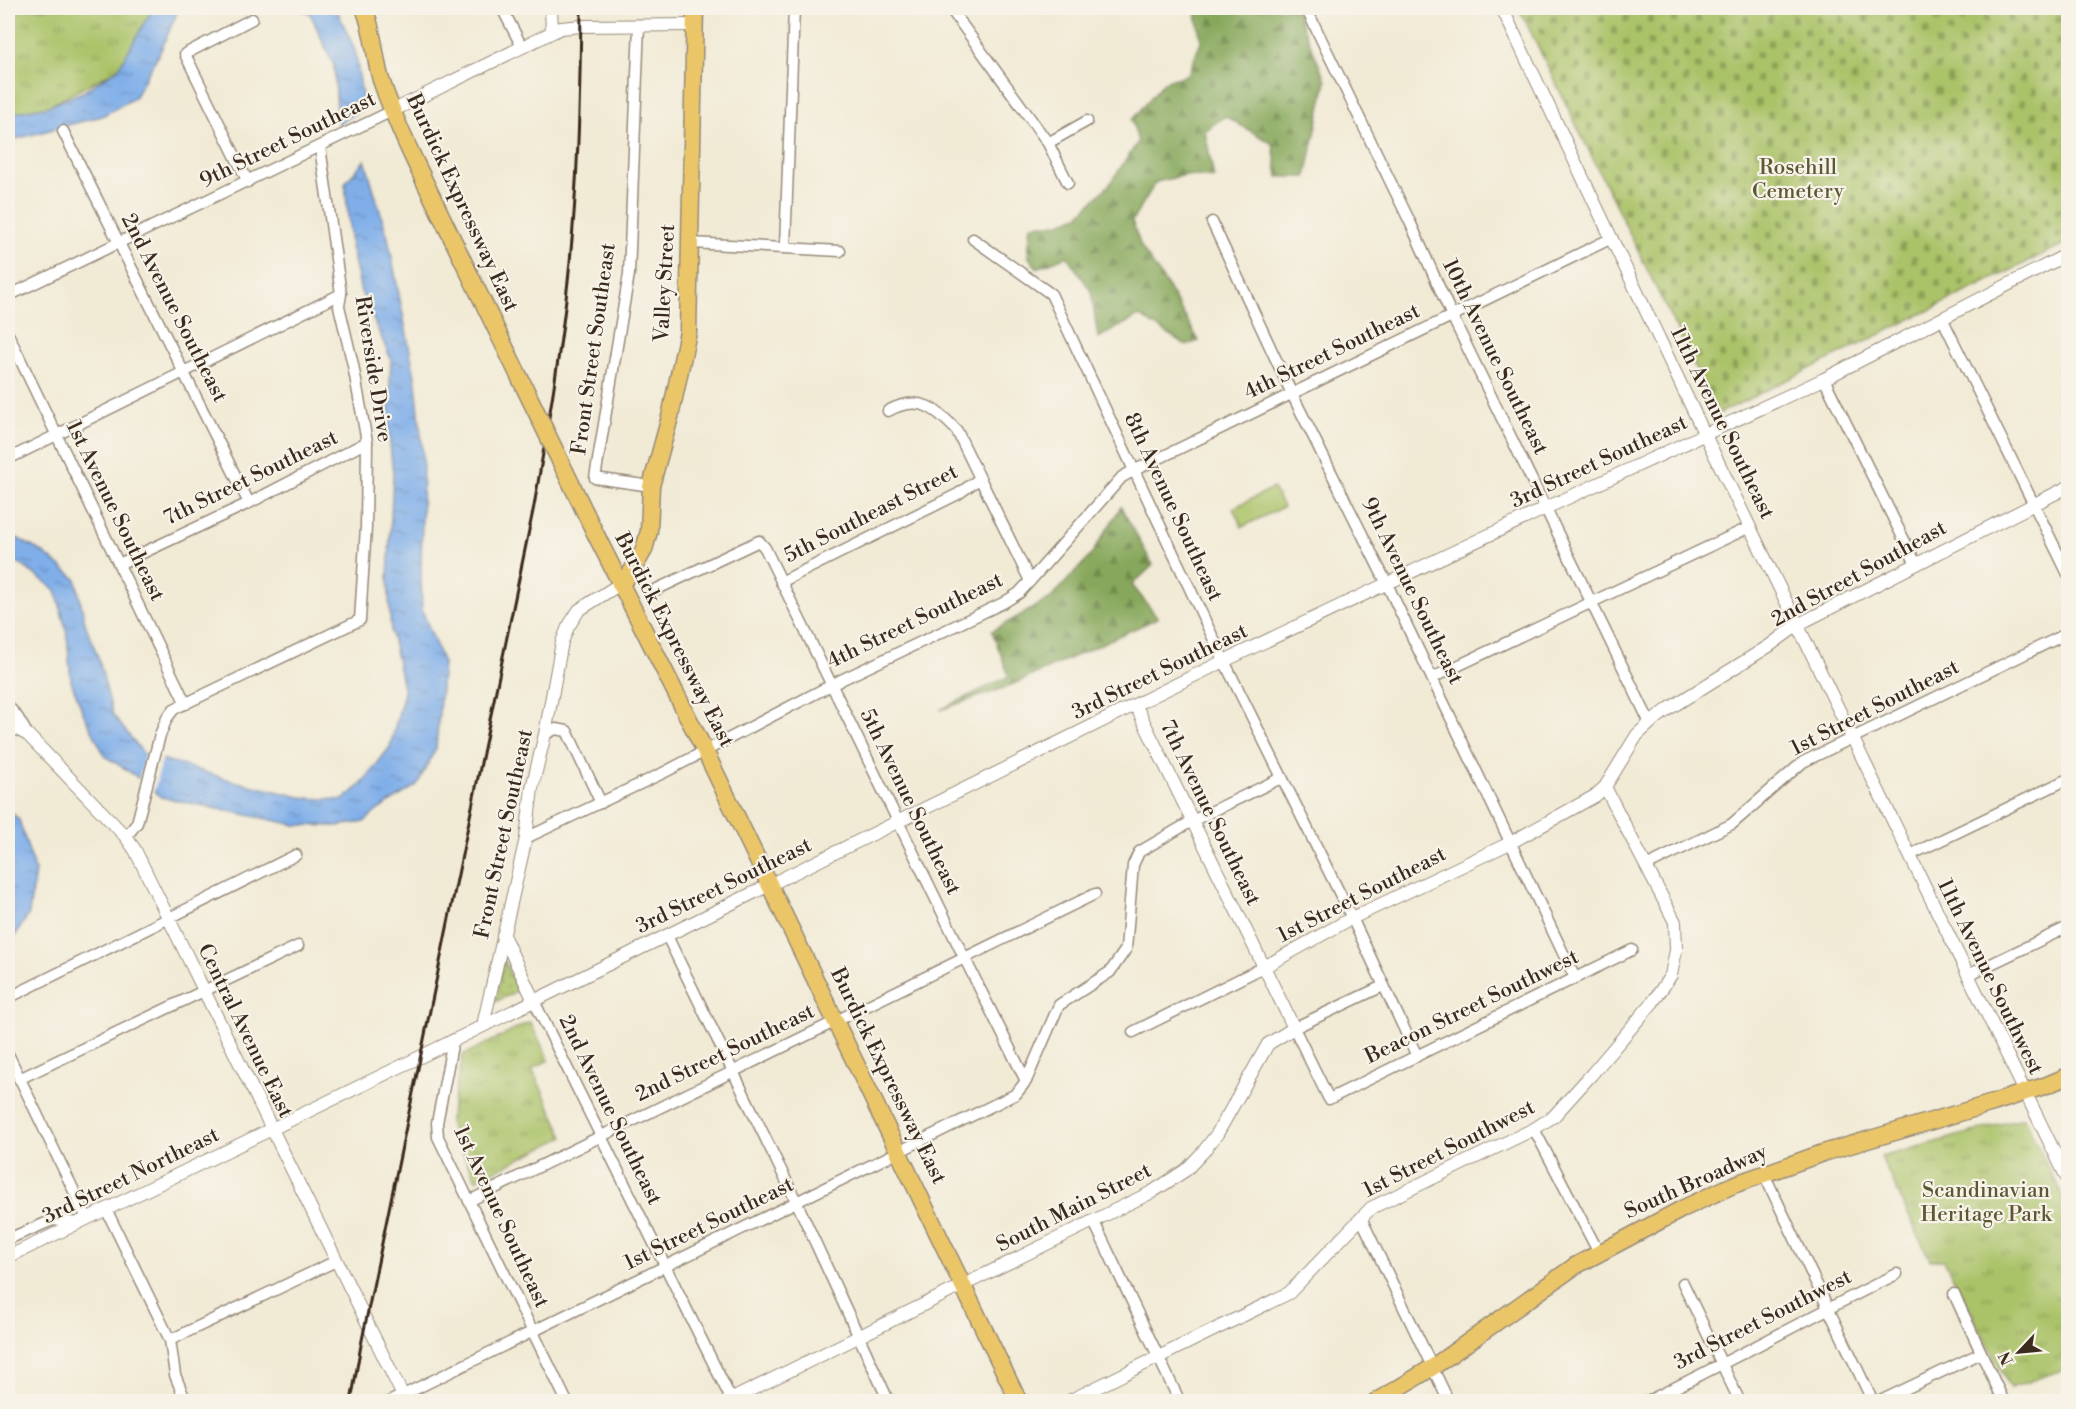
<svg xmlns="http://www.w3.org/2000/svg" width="2076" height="1409" viewBox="0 0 2076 1409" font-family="'Libre Bodoni',serif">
	<defs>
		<pattern id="grass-dots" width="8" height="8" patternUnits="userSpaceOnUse" patternTransform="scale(1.5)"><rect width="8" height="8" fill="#aac268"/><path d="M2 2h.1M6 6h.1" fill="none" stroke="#8c9e55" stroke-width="1.8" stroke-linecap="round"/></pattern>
		<pattern id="forest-firs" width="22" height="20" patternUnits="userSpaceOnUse" patternTransform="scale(1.5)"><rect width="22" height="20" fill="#87a85c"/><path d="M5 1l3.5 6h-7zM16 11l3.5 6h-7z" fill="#70894b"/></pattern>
		<pattern id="cemetery-stones" width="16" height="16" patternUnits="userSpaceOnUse" patternTransform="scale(1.5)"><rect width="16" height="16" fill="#aac268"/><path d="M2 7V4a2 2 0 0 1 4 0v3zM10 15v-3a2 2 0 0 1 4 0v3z" fill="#8c9e55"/></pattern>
		<pattern id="park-tufts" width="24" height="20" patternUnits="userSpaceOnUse" patternTransform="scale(1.5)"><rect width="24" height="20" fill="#aac268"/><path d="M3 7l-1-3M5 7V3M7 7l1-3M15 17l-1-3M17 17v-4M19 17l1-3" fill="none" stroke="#8c9e55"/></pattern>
		<pattern id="water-ripples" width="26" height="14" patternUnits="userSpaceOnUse" patternTransform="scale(1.5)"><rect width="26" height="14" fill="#7faee9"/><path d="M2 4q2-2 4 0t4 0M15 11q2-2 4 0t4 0" fill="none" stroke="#698ebc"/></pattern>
	</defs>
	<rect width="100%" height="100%" fill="#f7f3e8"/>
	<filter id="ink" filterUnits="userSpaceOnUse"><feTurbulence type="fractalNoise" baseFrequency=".0167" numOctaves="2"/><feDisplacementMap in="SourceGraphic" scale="12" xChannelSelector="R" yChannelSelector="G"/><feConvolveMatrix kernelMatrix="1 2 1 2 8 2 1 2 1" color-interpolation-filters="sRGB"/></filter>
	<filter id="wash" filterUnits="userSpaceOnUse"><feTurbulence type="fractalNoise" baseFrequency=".008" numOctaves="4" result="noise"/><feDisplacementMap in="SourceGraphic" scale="24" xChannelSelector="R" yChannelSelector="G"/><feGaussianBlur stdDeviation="1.35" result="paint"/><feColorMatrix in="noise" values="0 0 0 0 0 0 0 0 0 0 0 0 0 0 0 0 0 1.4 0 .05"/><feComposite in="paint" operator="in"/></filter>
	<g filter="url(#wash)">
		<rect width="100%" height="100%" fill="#f1ead5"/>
		<path fill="url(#grass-dots)" stroke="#727643" stroke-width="1.5" d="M 504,959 L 517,991 L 495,1002 Z"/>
		<g fill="url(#forest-firs)" stroke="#61693d" stroke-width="1.5">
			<path d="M 1195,8 L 1295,8 L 1326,81 L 1306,177 L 1278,177 L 1273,144 L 1225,116 L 1205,131 L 1214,178 L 1186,175 L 1156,182 L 1132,221 L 1141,247 L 1166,284 L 1199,341 L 1186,345 L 1139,316 L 1098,338 L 1091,291 L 1067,256 L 1037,268 L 1028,256 L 1031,225 L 1060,223 L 1078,216 L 1109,185 L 1138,142 L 1132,120 L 1164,82 L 1188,74 L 1201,41 Z"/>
			<path d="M 1121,507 L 1153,565 L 1132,585 L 1158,618 L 1007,687 L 940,710 L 1009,676 L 992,631 L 1051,598 L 1091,555 Z"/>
		</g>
		<path fill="url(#cemetery-stones)" stroke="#727643" stroke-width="1.5" d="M 1519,8 L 2068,8 L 2068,242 L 1718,414 Z"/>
		<g fill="url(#park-tufts)" stroke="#727643" stroke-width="1.5">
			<path d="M 8,8 L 160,8 L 118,69 L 49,106 L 8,115 Z"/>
			<path d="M 530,1022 L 549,1060 L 532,1069 L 564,1137 L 476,1180 L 449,1123 L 463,1055 Z"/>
			<path d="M 2024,1118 L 2068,1207 L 2068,1368 L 2010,1388 L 1944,1260 L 1930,1260 L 1881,1157 Z"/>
		</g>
		<path fill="#aac268" stroke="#727643" stroke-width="1.5" d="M 1273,488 L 1283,507 L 1242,527 L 1233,508 Z"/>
		<g fill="url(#water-ripples)" stroke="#5d6c84" stroke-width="1.5">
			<path d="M 153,8 L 179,8 L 161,50 L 134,98 L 102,116 L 8,141 L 8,114 L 49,106 L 83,92 L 118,69 Z"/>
			<path d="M 298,8 L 336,8 L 355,50 L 364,107 L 338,125 L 334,66 L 310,13 Z"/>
			<path d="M 365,160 L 388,238 L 416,382 L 423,456 L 421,575 L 422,610 L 443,663 L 436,748 L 417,785 L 378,810 L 364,822 L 337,826 L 296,825 L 161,797 L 133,774 L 105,756 L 84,715 L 71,681 L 67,634 L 56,590 L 8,555 L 8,533 L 42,552 L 76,579 L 85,623 L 99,660 L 113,715 L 143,753 L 233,781 L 305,798 L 343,800 L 361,785 L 390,747 L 404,692 L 391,632 L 388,578 L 393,475 L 388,423 L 391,359 L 361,292 L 351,246 L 345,183 Z"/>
			<path d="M 8,809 L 19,820 L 35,871 L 29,914 L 8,947 Z"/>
		</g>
		<path fill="#f1ead5" d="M 146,751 L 163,757 L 153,794 L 138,782 Z"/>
	</g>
	<g filter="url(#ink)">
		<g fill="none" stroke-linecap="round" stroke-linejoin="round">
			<defs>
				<g id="minor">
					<path d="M 502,8 L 522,47"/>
					<path d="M 950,8 L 1048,143 L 1068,183"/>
					<path d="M 1306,8 L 1410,222 L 1452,316 L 1650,723"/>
					<path d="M 639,25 L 629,274 L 595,478 L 651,486"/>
					<path d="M 63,131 L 249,503"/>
					<path d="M 1048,143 L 1087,121"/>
					<path d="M 248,182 L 185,54 L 252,19"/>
					<path d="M 1212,222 L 1292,394 L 1387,584 L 1575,978"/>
					<path d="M 973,239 L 1051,294 L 1224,661 L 1352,918 L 1417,1056"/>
					<path d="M 691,243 L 840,251"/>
					<path d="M 785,247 L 794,8"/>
					<path d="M 2062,257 L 2068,270"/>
					<path d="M 8,296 L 392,111"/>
					<path d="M 1942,318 L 2068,574"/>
					<path d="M 8,334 L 186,704"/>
					<path d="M 1824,379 L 1916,564"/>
					<path d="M 888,411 C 919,394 936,408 957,431 L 1030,581"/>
					<path d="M 8,459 L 341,294"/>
					<path d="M 119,564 L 249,503 L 367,442"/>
					<path d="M 781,582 L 958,494 L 979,479"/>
					<path d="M 655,590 L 759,541 L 765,548 L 964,957 L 1026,1081"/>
					<path d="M 1432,678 L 1750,527"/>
					<path d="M 8,706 L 18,718 L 28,735"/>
					<path d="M 545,734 L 556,729 L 567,731 L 601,803"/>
					<path d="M 126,837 L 137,823 L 160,735 L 167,718 L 174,709 L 360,620 L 366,527 L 367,442 L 353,365 L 339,306 L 341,294 L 320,147"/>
					<path d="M 526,838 L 663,773 L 843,679 L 1003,603 L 1019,593 L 1030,581 L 1122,477 L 1133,471 L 1612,238"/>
					<path d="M 1910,855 L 2068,779"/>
					<path d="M 1646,866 L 1732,824 L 1803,762 L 2068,633"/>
					<path d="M 667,936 L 797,1203 L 889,1402"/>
					<path d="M 1968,975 L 2068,927"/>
					<path d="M 1383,986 L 1294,1028 L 1329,1099 L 1632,950"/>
					<path d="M 8,998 L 296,855"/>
					<path d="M 534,1001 L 731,1399"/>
					<path d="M 1133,1032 L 1264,967"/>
					<path d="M 453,1040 L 437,1123 L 438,1137 L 567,1402"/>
					<path d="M 8,1054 L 87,1218"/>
					<path d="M 19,1079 L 298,946"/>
					<path d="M 1534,1129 L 1599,1253"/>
					<path d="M 1764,1174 L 1873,1402"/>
					<path d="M 469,1201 L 1095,894"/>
					<path d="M 106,1209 L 170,1340 L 175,1375 L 186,1402"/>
					<path d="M 1361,1218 L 1449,1402"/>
					<path d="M 1093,1220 L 1180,1402"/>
					<path d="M 8,1239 L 53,1220 L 78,1223"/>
					<path d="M 1683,1283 L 1740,1402"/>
					<path d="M 1954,1294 L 2004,1402"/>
					<path d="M 170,1340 L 336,1261"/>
					<path d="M 389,1402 L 1016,1094 L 1026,1081 L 1059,1005 L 1110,972 L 1126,949 L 1133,865 L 1139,852 L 1192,821 L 1281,778"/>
					<path d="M 1646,1402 C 1731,1361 1813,1315 1897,1274"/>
					<path d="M 1878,1402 L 1981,1353"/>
				</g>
				<g id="tertiary">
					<path d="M 551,8 L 552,31"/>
					<path d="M 1502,8 L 1704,433 L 2068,1180"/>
					<path d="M 392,111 L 561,28 L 581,26 L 695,25"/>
					<path d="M 8,724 L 28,735 L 126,837 L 135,850 L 406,1402"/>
					<path d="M 503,935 L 534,1001"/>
					<path d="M 1264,967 L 1352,918 L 1510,843 L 1595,796 L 1605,787 L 1637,735 L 1650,723 L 1670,708 L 1769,646 L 1799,624 L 2068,487"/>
					<path d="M 483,1025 L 526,838 L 532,788 L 545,734 L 562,642 L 568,627 L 579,610 L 620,584"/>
					<path d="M 8,1257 L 420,1057 L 1224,661 L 1546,508 L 1824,379 L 2068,254"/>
					<path d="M 726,1402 L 1152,1192 L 1186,1170 L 1203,1152 L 1217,1134 L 1268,1044 L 1294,1028 L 1136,706"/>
					<path d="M 1067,1402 L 1289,1293 L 1371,1208 L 1534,1129 L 1554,1116 L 1591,1075 L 1653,1002 L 1671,975 L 1676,950 L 1675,922 L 1605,787"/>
				</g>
				<g id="primary">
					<path d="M 364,8 C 374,31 374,56 381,80 C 395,121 414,160 433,199"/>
					<path d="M 598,539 L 705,751 L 1019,1402"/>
					<path d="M 620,584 L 630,574 L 644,550 L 649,531 L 651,486 L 670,417 L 688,332 L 695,8"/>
					<path d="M 1376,1402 L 1433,1367 L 1575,1266 L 1684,1208 L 1733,1185 L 1823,1153 L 1993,1103 L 2047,1085 L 2068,1076"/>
				</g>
			</defs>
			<use href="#minor" stroke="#968a7a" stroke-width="13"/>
			<use href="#tertiary" stroke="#968a7a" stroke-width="14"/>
			<use href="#primary" stroke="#968a7a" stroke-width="19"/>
			<use href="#minor" stroke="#fff" stroke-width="10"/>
			<use href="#tertiary" stroke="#fff" stroke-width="12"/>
			<use href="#primary" stroke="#ebc669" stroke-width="16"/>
			<path stroke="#3b2a1e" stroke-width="3" d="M 351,1402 L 361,1345 L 534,506 C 547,431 560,357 568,281 C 578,190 580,99 581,8"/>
			<defs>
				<path id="primary-bridge" d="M 433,199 L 598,539"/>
			</defs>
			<use href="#primary-bridge" stroke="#968a7a" stroke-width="19" stroke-linecap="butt"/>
			<use href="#primary-bridge" stroke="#ebc669" stroke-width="16"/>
		</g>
	</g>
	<g text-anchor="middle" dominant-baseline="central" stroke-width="4.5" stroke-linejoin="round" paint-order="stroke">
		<g font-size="21" fill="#3b2a1e" stroke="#f7f3e8">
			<text transform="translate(288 140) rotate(-26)">9th Street Southeast</text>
			<text transform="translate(462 203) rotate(65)">Burdick Expressway East</text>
			<text transform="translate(665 283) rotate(-87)">Valley Street</text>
			<text transform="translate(174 308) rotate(63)">2nd Avenue Southeast</text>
			<text transform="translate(594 349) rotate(-82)">Front Street Southeast</text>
			<text transform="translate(1332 352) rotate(-26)">4th Street Southeast</text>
			<text transform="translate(1495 357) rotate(64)">10th Avenue Southeast</text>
			<text transform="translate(373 369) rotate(81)">Riverside Drive</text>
			<text transform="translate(1722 423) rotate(64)">11th Avenue Southeast</text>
			<text transform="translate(1599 462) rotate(-25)">3rd Street Southeast</text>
			<text transform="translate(251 478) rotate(-26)">7th Street Southeast</text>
			<text transform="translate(1173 507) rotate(65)">8th Avenue Southeast</text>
			<text transform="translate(115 511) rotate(64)">1st Avenue Southeast</text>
			<text transform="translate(871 514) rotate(-27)">5th Southeast Street</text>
			<text transform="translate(1859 574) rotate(-29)">2nd Street Southeast</text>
			<text transform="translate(1412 591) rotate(64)">9th Avenue Southeast</text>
			<text transform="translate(915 621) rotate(-26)">4th Street Southeast</text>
			<text transform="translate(674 640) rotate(63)">Burdick Expressway East</text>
			<text transform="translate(1160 672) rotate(-26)">3rd Street Southeast</text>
			<text transform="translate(1875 708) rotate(-27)">1st Street Southeast</text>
			<text transform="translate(910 802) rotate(64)">5th Avenue Southeast</text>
			<text transform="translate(1210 813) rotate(64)">7th Avenue Southeast</text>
			<text transform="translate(504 834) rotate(-78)">Front Street Southeast</text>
			<text transform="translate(724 886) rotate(-26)">3rd Street Southeast</text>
			<text transform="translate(1362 895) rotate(-27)">1st Street Southeast</text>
			<text transform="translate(1990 977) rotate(64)">11th Avenue Southwest</text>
			<text transform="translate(1472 1007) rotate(-26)">Beacon Street Southwest</text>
			<text transform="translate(245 1031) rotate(64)">Central Avenue East</text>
			<text transform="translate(725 1053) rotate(-26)">2nd Street Southeast</text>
			<text transform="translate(888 1076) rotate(64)">Burdick Expressway East</text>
			<text transform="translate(610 1110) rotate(64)">2nd Avenue Southeast</text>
			<text transform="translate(1449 1149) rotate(-27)">1st Street Southwest</text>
			<text transform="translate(131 1176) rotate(-26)">3rd Street Northeast</text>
			<text transform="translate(1696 1182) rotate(-24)">South Broadway</text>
			<text transform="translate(1074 1208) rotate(-27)">South Main Street</text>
			<text transform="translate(501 1217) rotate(65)">1st Avenue Southeast</text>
			<text transform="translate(709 1224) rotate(-26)">1st Street Southeast</text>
			<text transform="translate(1763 1320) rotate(-27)">3rd Street Southwest</text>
		</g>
		<g font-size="21" fill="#5c5834" stroke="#f7f3e8">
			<text x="1798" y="168">Rosehill<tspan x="1798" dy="24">Cemetery</tspan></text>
			<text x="1986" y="1191">Scandinavian<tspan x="1986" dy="24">Heritage Park</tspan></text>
		</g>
	</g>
	<rect width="2076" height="1409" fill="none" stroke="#f7f3e8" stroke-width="30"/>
	<g transform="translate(2019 1352) rotate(244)" stroke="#f7f3e8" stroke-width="4.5" paint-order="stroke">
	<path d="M0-4.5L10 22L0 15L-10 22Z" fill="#3b2a1e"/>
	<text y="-9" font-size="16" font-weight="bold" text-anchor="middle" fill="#3b2a1e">N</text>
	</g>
</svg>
